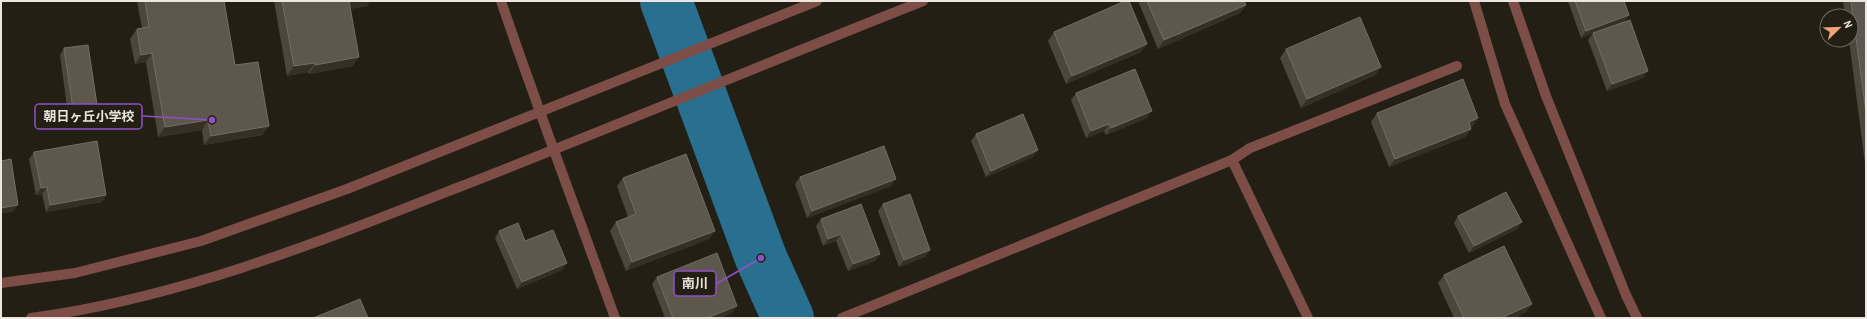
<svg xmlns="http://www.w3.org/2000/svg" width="1867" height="319" viewBox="0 0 1867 319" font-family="'Archivo Narrow','Noto Sans JP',sans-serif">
	<rect width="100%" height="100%" fill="#241f14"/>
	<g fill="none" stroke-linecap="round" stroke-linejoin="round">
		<path stroke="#286f90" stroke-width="52" d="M 666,1 L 761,258 L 788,318"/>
		<g stroke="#7d4d48" stroke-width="10">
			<path d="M 1232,160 L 1250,148 L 1457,66"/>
			<path d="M 842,318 L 1232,160 L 1308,318"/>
		</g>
		<g stroke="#7d4d48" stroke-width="10">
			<path d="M 501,1 C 537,107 577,212 615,318"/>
			<path d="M 1474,1 L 1505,104 L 1601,318"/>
			<path d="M 1513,1 L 1546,96 L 1626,295 L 1637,318"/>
			<path d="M 1,283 L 75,273 L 201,241 L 347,189 L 817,1"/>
			<path d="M 31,318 C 178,298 317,243 454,189 C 611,128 766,63 923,1"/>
		</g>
	</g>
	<g fill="#4c463b">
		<path d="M 137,1 L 224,1 L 235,65 L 269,126 L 262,135 L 204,145 L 202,130 L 158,137 L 146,62 L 135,64 L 130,39 L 137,29 L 142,28 Z"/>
		<path d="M 274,1 L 370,1 L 367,6 L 350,9 L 353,66 L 309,74 L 308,72 L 287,76 Z"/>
		<path d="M 1138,1 L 1244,1 L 1246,5 L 1240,13 L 1158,49 Z"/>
		<path d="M 1568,1 L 1624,1 L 1629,15 L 1624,22 L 1643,78 L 1607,91 L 1588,40 L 1593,33 L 1581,38 Z"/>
		<path d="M 1843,1 L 1866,1 L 1866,171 L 1849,40 L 1851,40 L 1851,16 L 1845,16 Z"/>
		<path d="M 1054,32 L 1141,52 L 1066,84 L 1048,41 Z"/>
		<path d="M 64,48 L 99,118 L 94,125 L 70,129 L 60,55 Z"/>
		<path d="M 1286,49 L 1381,67 L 1375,75 L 1301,108 L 1280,58 Z"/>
		<path d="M 1076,93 L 1147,118 L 1106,135 L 1104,131 L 1086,138 L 1071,100 Z"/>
		<path d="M 1377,113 L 1478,118 L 1472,127 L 1471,127 L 1471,129 L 1465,137 L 1389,167 L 1371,122 Z"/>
		<path d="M 976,134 L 1033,157 L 986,177 L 971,141 Z"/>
		<path d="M 34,152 L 106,195 L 102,202 L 46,212 L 42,194 L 36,195 L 29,159 Z"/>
		<path d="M 800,177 L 891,186 L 807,218 L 795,184 Z"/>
		<path d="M 623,178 L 709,239 L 626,271 L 610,231 L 616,222 L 628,217 L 617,186 Z"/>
		<path d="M 883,204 L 930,250 L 925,257 L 899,267 L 878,211 Z"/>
		<path d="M 1458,216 L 1517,229 L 1469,253 L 1454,223 Z"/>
		<path d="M 821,219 L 880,254 L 875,261 L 848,271 L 836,241 L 823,246 L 816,226 Z"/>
		<path d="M 499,231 L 525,241 L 567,263 L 562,270 L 517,289 L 495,238 Z"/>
		<path d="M 1444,275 L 1532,304 L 1526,312 L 1514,318 L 1454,318 L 1438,283 Z"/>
		<path d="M 657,277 L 732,313 L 720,318 L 665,318 L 652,284 Z"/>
	</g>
	<g fill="#352f24">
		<path d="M 349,1 L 370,1 L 367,6 L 342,10 Z"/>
		<path d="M 1246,5 L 1240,13 L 1158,49 L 1164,40 Z"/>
		<path d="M 1629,15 L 1624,22 L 1581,38 L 1586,31 Z"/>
		<path d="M 1147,44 L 1141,52 L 1066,84 L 1072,76 Z"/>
		<path d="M 152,53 L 146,62 L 135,64 L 141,55 Z"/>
		<path d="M 359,57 L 353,66 L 309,74 L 315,65 Z"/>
		<path d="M 315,63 L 308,72 L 287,76 L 294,66 Z"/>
		<path d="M 1381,67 L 1375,75 L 1301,108 L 1307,99 Z"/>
		<path d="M 1648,71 L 1643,78 L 1607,91 L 1612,84 Z"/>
		<path d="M 1152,111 L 1147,118 L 1106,135 L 1111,128 Z"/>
		<path d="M 99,118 L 94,125 L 70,129 L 75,122 Z"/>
		<path d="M 1478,118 L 1472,127 L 1463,130 L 1469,122 Z"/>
		<path d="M 208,120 L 202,130 L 158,137 L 165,127 Z"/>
		<path d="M 1109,124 L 1104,131 L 1086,138 L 1091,131 Z"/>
		<path d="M 269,126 L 262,135 L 204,145 L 211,136 Z"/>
		<path d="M 1471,129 L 1465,137 L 1389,167 L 1395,159 Z"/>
		<path d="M 1038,150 L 1033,157 L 986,177 L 991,171 Z"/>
		<path d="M 896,179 L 891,186 L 807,218 L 812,211 Z"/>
		<path d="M 47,187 L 42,194 L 36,195 L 41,188 Z"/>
		<path d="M 106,195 L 102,202 L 46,212 L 50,205 Z"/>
		<path d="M 18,205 L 13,212 L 1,214 L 1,208 Z"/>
		<path d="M 1522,222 L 1517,229 L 1469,253 L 1474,246 Z"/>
		<path d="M 715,231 L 709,239 L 626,271 L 632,262 Z"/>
		<path d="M 841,234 L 836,241 L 823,246 L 828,239 Z"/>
		<path d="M 930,250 L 925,257 L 899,267 L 904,260 Z"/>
		<path d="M 880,254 L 875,261 L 848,271 L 853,264 Z"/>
		<path d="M 567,263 L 562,270 L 517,289 L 522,282 Z"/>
		<path d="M 1532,304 L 1526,312 L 1514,318 L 1501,318 Z"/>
		<path d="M 737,306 L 732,313 L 720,318 L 707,318 Z"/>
	</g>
	<g fill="#5d574d" stroke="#736e64">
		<path d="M 145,1 L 224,1 L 235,65 L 258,62 L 269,126 L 211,136 L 208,120 L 165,127 L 152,53 L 141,55 L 137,29 L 149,27 Z"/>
		<path d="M 282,1 L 349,1 L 359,57 L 315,65 L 315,63 L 294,66 Z"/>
		<path d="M 1125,1 L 1129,1 L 1147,44 L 1072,76 L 1054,32 Z"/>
		<path d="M 1147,1 L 1244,1 L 1246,5 L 1164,40 Z"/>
		<path d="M 1575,1 L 1624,1 L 1629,15 L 1586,31 Z"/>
		<path d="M 1851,1 L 1866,1 L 1866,112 Z"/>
		<path d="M 1360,17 L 1381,67 L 1307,99 L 1286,49 Z"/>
		<path d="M 1630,20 L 1648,71 L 1612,84 L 1593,33 Z"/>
		<path d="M 88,45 L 99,118 L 75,122 L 64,48 Z"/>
		<path d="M 1135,69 L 1152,111 L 1111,128 L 1109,124 L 1091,131 L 1076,93 Z"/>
		<path d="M 1463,79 L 1478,118 L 1469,122 L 1471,129 L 1395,159 L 1377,113 Z"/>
		<path d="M 1023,114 L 1038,150 L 991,171 L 976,134 Z"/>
		<path d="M 97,141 L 106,195 L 50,205 L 47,187 L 41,188 L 34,152 Z"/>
		<path d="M 884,146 L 896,179 L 812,211 L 800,177 Z"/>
		<path d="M 686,154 L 715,231 L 632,262 L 616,222 L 636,214 L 623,178 Z"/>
		<path d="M 11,159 L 18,205 L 1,208 L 1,161 Z"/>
		<path d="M 1506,192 L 1522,222 L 1474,246 L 1458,216 Z"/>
		<path d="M 910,194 L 930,250 L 904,260 L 883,204 Z"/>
		<path d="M 861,204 L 880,254 L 853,264 L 841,234 L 828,239 L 821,219 Z"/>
		<path d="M 518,223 L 525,241 L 553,230 L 567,263 L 522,282 L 499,231 Z"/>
		<path d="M 1504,246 L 1532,304 L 1501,318 L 1464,318 L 1444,275 Z"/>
		<path d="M 717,253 L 737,306 L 707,318 L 673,318 L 657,277 Z"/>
		<path d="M 360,299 L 368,318 L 313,318 Z"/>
	</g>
	<path fill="none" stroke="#9151c6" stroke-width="1.5" d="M212 120L142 116M761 258L716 284"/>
	<g fill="#9151c6" stroke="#241f14" stroke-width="1.5">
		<circle cx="212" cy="120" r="4"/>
		<circle cx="761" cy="258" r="4"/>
	</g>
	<g fill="#241f14" stroke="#9151c6" stroke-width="1.5">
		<rect x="35" y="104" width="107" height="25" rx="4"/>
		<rect x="674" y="271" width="42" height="25" rx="4"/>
	</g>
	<g font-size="13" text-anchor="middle" font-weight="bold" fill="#ebe7e0">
		<text x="89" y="121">朝日ヶ丘小学校</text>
		<text x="695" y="288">南川</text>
	</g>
	<rect width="1867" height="319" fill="none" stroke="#ebe7e0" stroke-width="4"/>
	<g transform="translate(1839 28) rotate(67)"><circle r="19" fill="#241f14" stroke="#746f66"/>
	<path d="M0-3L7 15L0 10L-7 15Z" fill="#f0a27a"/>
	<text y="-6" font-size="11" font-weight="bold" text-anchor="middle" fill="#ebe7e0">N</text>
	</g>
</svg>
